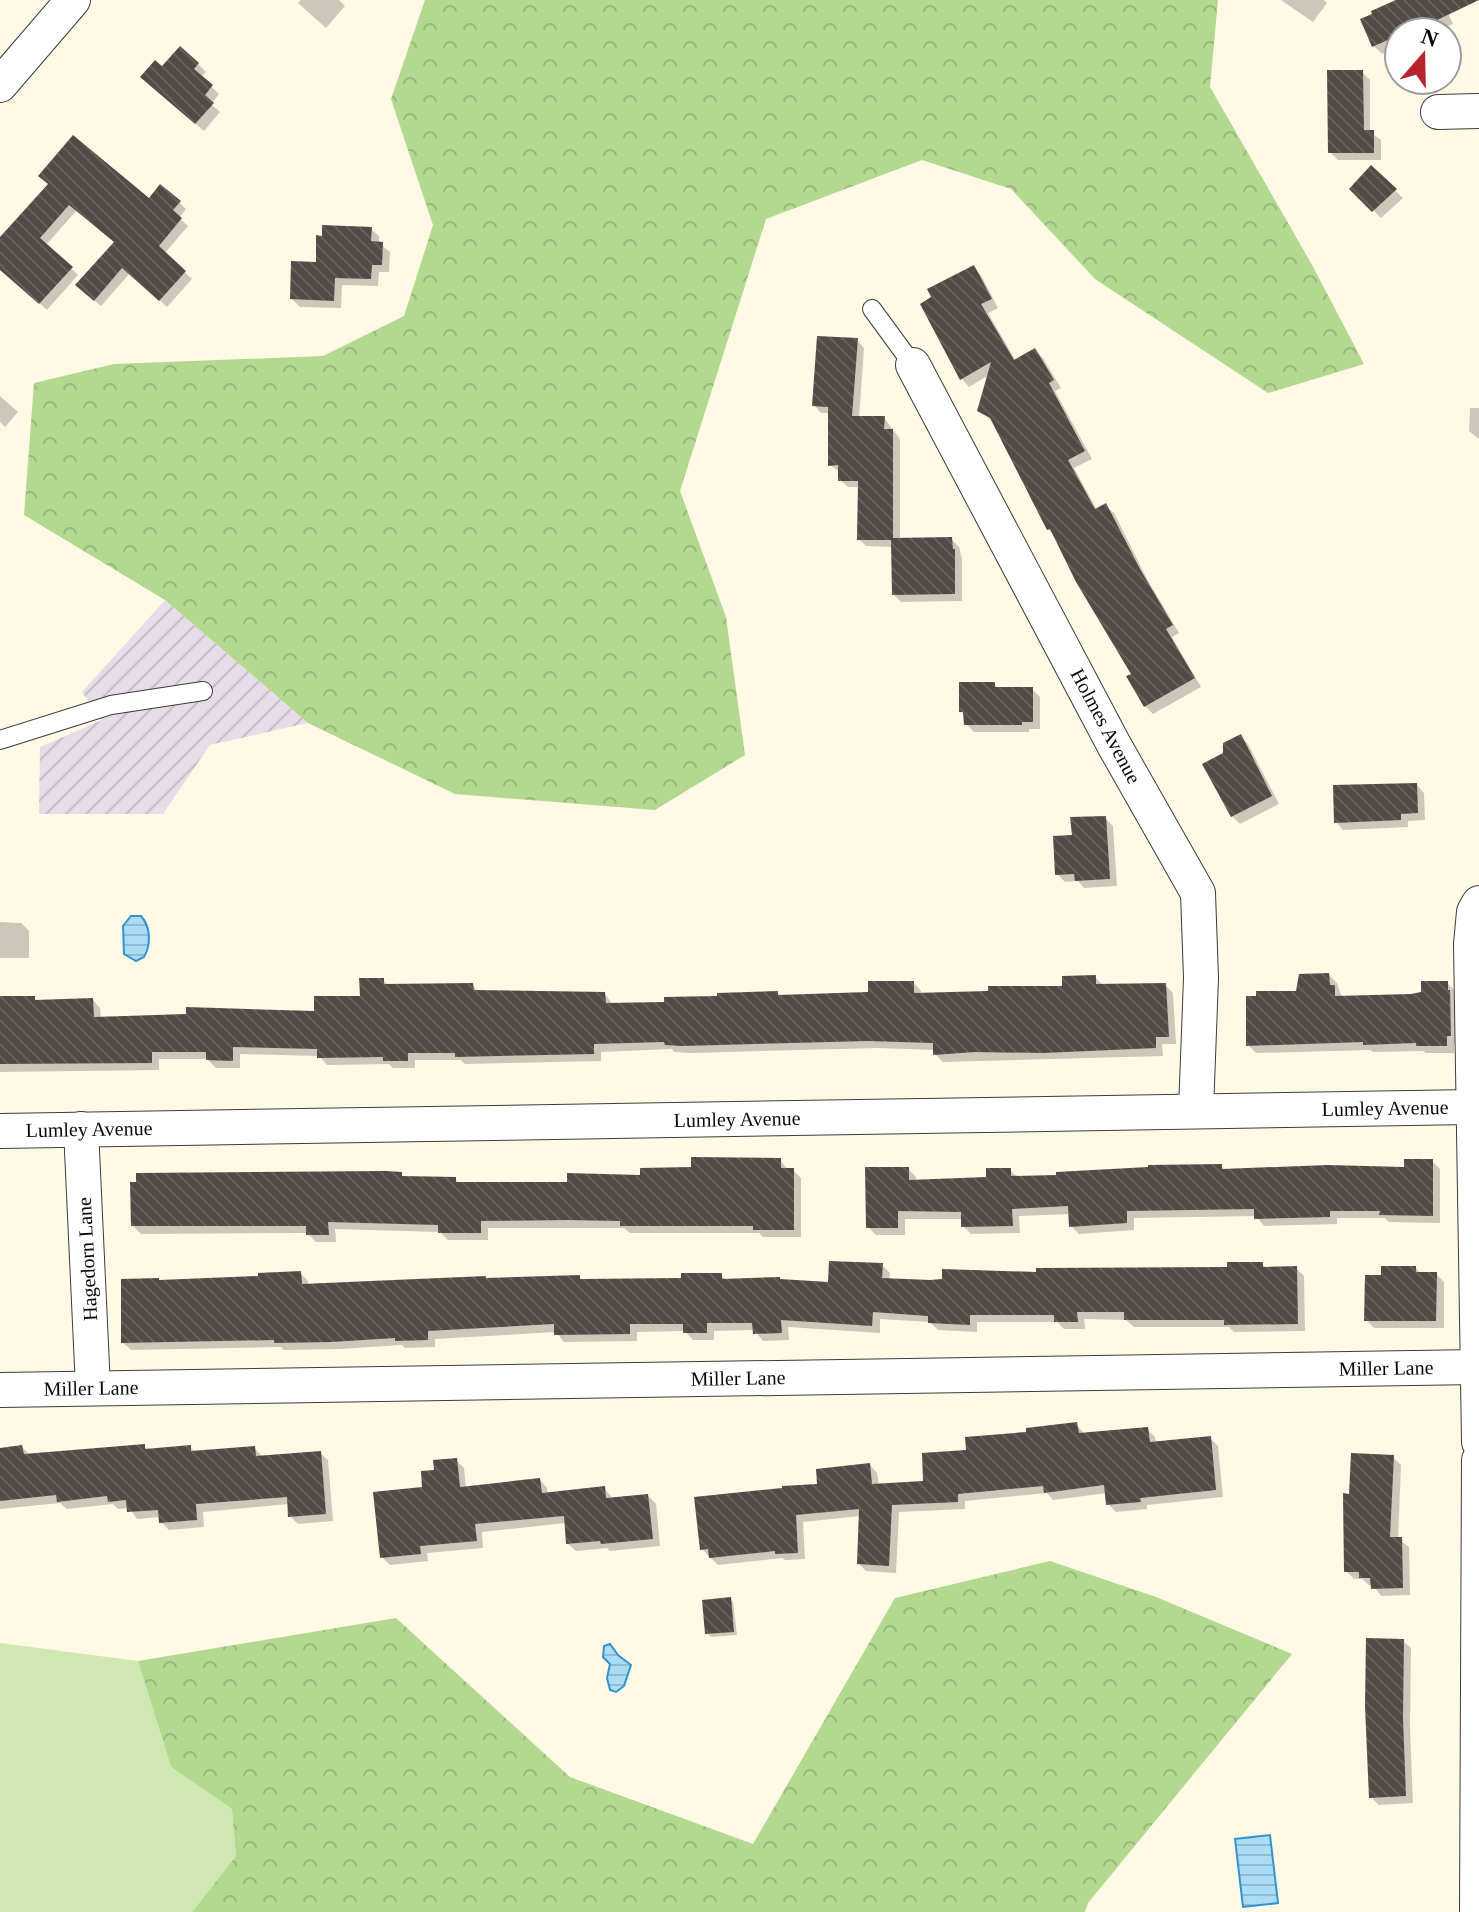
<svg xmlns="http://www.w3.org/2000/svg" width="1479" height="1912" viewBox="0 0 1479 1912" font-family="'Times New Roman',serif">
	<defs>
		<pattern id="industrial-furrows" width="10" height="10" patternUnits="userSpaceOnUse" patternTransform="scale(2)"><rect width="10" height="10" fill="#e7dde9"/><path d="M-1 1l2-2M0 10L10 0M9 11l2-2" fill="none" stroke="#c5bcc6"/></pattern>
		<pattern id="forest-crowns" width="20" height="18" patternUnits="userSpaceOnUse" patternTransform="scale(2)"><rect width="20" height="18" fill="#b3d890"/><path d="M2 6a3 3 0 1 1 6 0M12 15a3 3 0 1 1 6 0" fill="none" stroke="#99b87b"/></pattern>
		<pattern id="water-rules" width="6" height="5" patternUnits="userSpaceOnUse" patternTransform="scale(2)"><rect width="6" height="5" fill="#abdcf6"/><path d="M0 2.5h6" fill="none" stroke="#92bbd2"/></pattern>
		<pattern id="building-back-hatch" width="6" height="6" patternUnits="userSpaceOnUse" patternTransform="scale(2)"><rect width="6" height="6" fill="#524a46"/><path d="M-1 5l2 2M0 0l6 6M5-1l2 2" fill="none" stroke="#665f5c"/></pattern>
	</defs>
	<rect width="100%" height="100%" fill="#fff9e6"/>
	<path fill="url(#industrial-furrows)" d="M 165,600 L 308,723 L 210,745 L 163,814 L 39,814 L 40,747 L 102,720 L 82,692 Z"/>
	<path fill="#cfe8b1" d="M 0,1643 L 138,1661 L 171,1767 L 232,1809 L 236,1856 L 192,1912 L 0,1912 Z"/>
	<g fill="url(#forest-crowns)">
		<path d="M 425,0 L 1218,0 L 1210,87 L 1311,263 L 1364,364 L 1268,393 L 1095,279 L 1011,189 L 922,160 L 766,219 L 680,491 L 726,617 L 745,755 L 655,810 L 455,794 L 308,723 L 165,600 L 24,515 L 34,383 L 114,364 L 323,356 L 404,316 L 433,225 L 391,99 Z"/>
		<path d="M 1050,1561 L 1156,1597 L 1292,1654 L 1088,1903 L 1085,1912 L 192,1912 L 236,1856 L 232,1809 L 171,1767 L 138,1661 L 396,1618 L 570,1777 L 753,1844 L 895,1598 Z"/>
	</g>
	<g fill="url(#water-rules)" stroke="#3293cd" stroke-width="2">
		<path d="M 131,916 L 141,916 C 151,927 151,945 144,957 L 136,961 L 124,954 L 123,926 Z"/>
		<path d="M 610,1644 L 618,1655 L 631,1665 L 624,1686 L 616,1692 L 610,1690 L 607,1678 L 610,1664 L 603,1657 L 604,1646 Z"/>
		<path d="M 1270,1835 L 1278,1903 L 1243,1907 L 1235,1839 Z"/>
	</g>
	<g fill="#0003">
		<path d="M 301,0 L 339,0 L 345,6 L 326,28 L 298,3 Z"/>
		<path d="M 1281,0 L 1324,0 L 1327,3 L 1313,22 Z"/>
		<path d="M 1394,0 L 1442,0 L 1453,24 L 1433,32 L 1399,32 L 1399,46 L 1382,54 L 1374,46 Z"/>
		<path d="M 198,64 L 206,72 L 201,77 L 219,94 L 211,104 L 220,112 L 204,131 L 150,85 L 163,68 Z"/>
		<path d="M 1362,72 L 1370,80 L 1370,132 L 1381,140 L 1381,160 L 1338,160 L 1330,152 Z"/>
		<path d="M 1371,168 L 1403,198 L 1381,218 L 1352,189 Z"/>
		<path d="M 50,185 L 149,200 L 179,202 L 186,209 L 179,218 L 188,226 L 165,253 L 192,279 L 167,307 L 130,273 L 101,306 L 85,292 L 116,242 L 77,210 L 46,245 L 78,275 L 47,310 L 0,268 L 0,251 Z"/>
		<path d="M 371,229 L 379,236 L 379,243 L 390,252 L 389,272 L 379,272 L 378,286 L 342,285 L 341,308 L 300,307 L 292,299 L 318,264 Z"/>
		<path d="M 974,268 L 981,275 L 998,308 L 988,313 L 1016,361 L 1035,350 L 1043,358 L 1061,388 L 1055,391 L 1092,459 L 1074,468 L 1097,510 L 1106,506 L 1114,513 L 1147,579 L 1179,633 L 1172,637 L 1201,687 L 1153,714 L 1145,706 L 1133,675 L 1056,537 L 1048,529 L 994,422 L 979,410 L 989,375 L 969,387 L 962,379 Z"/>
		<path d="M 857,340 L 864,348 L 859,418 L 884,418 L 900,439 L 900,540 L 951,539 L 959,547 L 962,559 L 962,601 L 901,602 L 894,595 L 893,547 L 866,546 L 859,539 L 860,487 L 848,487 L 840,480 L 840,472 L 830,465 L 830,413 L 821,413 L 814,405 Z"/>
		<path d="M 0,396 L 18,412 L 5,427 L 0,422 Z"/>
		<path d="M 1470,408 L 1479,408 L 1479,439 L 1469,431 Z"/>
		<path d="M 994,684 L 999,689 L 1032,689 L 1040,697 L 1040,729 L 1029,729 L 1029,732 L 974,732 L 966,724 L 965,716 L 961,712 Z"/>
		<path d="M 1241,736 L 1248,744 L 1279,804 L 1240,824 L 1232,816 L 1226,754 L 1222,746 Z"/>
		<path d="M 1417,785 L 1424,793 L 1425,820 L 1408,821 L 1408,827 L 1343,830 L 1336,822 Z"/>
		<path d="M 1105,818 L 1113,826 L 1117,886 L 1084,888 L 1078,881 L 1065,882 L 1057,874 L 1074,837 Z"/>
		<path d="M 0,922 L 21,923 L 29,931 L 29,958 L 0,958 Z"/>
		<path d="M 1329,975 L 1337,983 L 1342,998 L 1411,996 L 1447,983 L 1455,991 L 1458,1043 L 1454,1044 L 1454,1053 L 1426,1053 L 1423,1051 L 1373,1052 L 1370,1050 L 1256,1053 L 1248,1045 L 1298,993 Z"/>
		<path d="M 1095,977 L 1104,986 L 1165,985 L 1173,993 L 1176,1044 L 1162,1044 L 1163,1056 L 943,1062 L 935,1054 L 935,1050 L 878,1048 L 691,1053 L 674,1052 L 672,1049 L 601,1052 L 601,1061 L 465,1064 L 461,1060 L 415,1060 L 415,1068 L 393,1068 L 389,1064 L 327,1065 L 319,1056 L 240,1054 L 240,1068 L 216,1068 L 207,1059 L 159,1059 L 159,1070 L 0,1072 L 0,998 L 34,998 L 38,1002 L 93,1000 L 100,1008 L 101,1019 L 316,1013 L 362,998 L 383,980 L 389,986 L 472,985 L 479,992 L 605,994 L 613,1005 L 666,1004 L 778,993 L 782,997 L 870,994 L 914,983 L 921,991 L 921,995 L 1064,988 Z"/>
		<path d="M 780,1160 L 788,1170 L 793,1170 L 801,1178 L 801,1237 L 763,1237 L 759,1233 L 630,1233 L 624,1228 L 488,1228 L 488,1240 L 448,1240 L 440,1232 L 335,1229 L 336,1242 L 316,1242 L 307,1233 L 141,1234 L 133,1226 L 401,1174 L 405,1178 L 455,1179 L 459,1184 L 569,1184 Z"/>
		<path d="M 1432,1161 L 1440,1169 L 1440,1223 L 1389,1222 L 1385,1218 L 1337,1218 L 1337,1224 L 1264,1226 L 1256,1216 L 1134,1218 L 1134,1230 L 1079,1234 L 1071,1226 L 1071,1214 L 1019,1216 L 1020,1233 L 971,1234 L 963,1226 L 963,1219 L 905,1219 L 905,1235 L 876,1235 L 868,1227 L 908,1169 L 916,1177 L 916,1181 L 988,1178 L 1010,1170 L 1018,1178 L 1221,1166 L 1226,1171 L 1406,1169 Z"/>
		<path d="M 1262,1264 L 1267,1269 L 1296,1268 L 1304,1276 L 1305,1331 L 1234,1332 L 1229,1327 L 1134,1327 L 1126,1320 L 1084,1319 L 1085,1329 L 1064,1329 L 1057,1322 L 977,1322 L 977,1332 L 938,1330 L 930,1322 L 880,1319 L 880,1333 L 788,1327 L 789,1340 L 763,1341 L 754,1330 L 714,1331 L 714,1340 L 693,1340 L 685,1331 L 637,1332 L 637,1341 L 564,1342 L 556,1332 L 435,1339 L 435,1347 L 405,1348 L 402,1345 L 340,1349 L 284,1350 L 281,1347 L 131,1350 L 123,1343 L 160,1282 L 260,1278 L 300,1273 L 308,1281 L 308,1286 L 579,1277 L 583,1281 L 683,1280 L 721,1275 L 727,1281 L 830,1284 L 882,1265 L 890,1273 L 889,1281 L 930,1282 L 1038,1274 L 1229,1269 Z"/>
		<path d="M 1416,1268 L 1421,1274 L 1436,1274 L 1444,1282 L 1444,1328 L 1374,1328 L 1366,1320 L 1383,1277 Z"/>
		<path d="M 1076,1424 L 1085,1435 L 1147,1429 L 1155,1437 L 1156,1444 L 1210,1438 L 1218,1446 L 1223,1497 L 1147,1505 L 1147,1509 L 1116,1512 L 1108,1504 L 1107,1493 L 1053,1500 L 1047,1493 L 965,1501 L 965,1509 L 899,1512 L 896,1573 L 866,1571 L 859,1564 L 860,1516 L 803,1522 L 805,1559 L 785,1560 L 782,1558 L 718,1565 L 702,1549 L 819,1485 L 870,1465 L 877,1473 L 879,1485 L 925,1483 L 968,1452 L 1029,1434 Z"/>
		<path d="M 144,1446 L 149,1451 L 190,1447 L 195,1452 L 254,1448 L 262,1456 L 320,1453 L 328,1460 L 333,1521 L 298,1524 L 290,1516 L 289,1504 L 203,1512 L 204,1527 L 169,1530 L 161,1522 L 160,1517 L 137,1519 L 129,1508 L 118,1509 L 113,1504 L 67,1509 L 60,1503 L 0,1509 L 0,1449 L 22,1447 L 30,1455 Z"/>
		<path d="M 1393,1457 L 1401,1465 L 1398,1539 L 1409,1547 L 1410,1595 L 1381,1596 L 1373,1585 L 1369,1585 L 1362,1579 L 1354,1579 L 1346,1571 L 1351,1496 Z"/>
		<path d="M 456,1460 L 464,1468 L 466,1488 L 540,1480 L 547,1488 L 548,1494 L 605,1489 L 613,1499 L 648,1496 L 656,1504 L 660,1546 L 610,1551 L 607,1548 L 576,1551 L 568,1544 L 566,1523 L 482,1532 L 483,1548 L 427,1553 L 428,1561 L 390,1565 L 382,1557 L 425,1489 L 436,1472 Z"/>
		<path d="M 730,1599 L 733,1602 L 737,1635 L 711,1637 L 707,1633 Z"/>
		<path d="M 1403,1641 L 1411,1648 L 1410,1727 L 1413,1803 L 1379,1805 L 1371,1797 Z"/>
	</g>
	<g fill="url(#building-back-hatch)">
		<path d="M 1396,0 L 1479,0 L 1412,32 L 1399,32 L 1399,35 L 1372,47 L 1360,19 L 1372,14 L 1371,11 Z"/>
		<path d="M 180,46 L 199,63 L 194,69 L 213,85 L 205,95 L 214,103 L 195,124 L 140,77 L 155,60 L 162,66 Z"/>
		<path d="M 1327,70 L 1363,70 L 1364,130 L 1374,130 L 1374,153 L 1328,153 Z"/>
		<path d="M 73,135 L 149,198 L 160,184 L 181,201 L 173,210 L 182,218 L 159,246 L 186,271 L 159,301 L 122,268 L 94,301 L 75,285 L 114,242 L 69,205 L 40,238 L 73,267 L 39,304 L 0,270 L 0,237 L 48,184 L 38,176 Z"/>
		<path d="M 1371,165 L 1397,189 L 1372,212 L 1349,189 Z"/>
		<path d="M 322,225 L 372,227 L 371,241 L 383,242 L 382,265 L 372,265 L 371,279 L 335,278 L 334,301 L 290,299 L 291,261 L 316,262 L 316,235 L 322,236 Z"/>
		<path d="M 974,265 L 992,299 L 981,304 L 1014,360 L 1035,348 L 1054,380 L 1049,383 L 1085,451 L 1068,460 L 1095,509 L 1106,503 L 1140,569 L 1173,625 L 1166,629 L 1195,678 L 1144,707 L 1126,676 L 1131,674 L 1076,582 L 1050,529 L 1047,530 L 990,418 L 977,411 L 991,362 L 960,380 L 920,304 L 931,297 L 927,289 Z"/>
		<path d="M 817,336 L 858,338 L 852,416 L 885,416 L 884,429 L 893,429 L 893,538 L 952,537 L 953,549 L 955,549 L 955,594 L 892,595 L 891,540 L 857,540 L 858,481 L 838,481 L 838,465 L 828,466 L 828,407 L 812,406 Z"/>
		<path d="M 959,682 L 995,682 L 995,687 L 1033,687 L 1033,722 L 1022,722 L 1022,725 L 964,725 L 963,712 L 959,712 Z"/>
		<path d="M 1241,734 L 1272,796 L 1231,817 L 1202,764 L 1223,753 L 1223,743 Z"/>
		<path d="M 1417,783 L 1418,813 L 1401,814 L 1401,820 L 1334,823 L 1333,785 Z"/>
		<path d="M 1106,816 L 1110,879 L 1075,881 L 1074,874 L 1055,875 L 1053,836 L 1072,835 L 1070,817 Z"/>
		<path d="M 1329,973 L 1330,985 L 1335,985 L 1335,996 L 1411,994 L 1421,992 L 1421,981 L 1448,981 L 1448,990 L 1450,990 L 1451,1036 L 1447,1036 L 1447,1046 L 1416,1046 L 1416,1043 L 1363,1045 L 1363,1042 L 1246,1046 L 1246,996 L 1256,996 L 1256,991 L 1296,991 L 1299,974 Z"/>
		<path d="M 1096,975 L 1096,984 L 1166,983 L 1169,1037 L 1156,1037 L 1156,1048 L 1043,1053 L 975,1052 L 933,1055 L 933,1043 L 868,1041 L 682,1046 L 665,1045 L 664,1042 L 594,1044 L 594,1054 L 455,1057 L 455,1053 L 408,1053 L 408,1061 L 383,1061 L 383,1057 L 317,1058 L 317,1049 L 233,1047 L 233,1061 L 206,1060 L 206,1052 L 152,1052 L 152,1063 L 0,1064 L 0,996 L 35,996 L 35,1000 L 93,998 L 94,1017 L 186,1014 L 186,1007 L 314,1011 L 314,996 L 360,996 L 359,978 L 384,978 L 384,984 L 473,983 L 474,990 L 605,992 L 606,1003 L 664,1002 L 664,997 L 717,996 L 717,993 L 778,991 L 778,995 L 868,992 L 868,981 L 914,981 L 914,993 L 988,991 L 988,986 L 1062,986 L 1062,976 Z"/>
		<path d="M 691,1157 L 781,1158 L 781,1168 L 794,1168 L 794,1230 L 753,1230 L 753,1226 L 620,1226 L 620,1221 L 568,1220 L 481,1221 L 481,1233 L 438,1233 L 438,1225 L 328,1222 L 329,1235 L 306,1235 L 306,1226 L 131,1226 L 130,1182 L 136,1182 L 136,1173 L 386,1171 L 402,1172 L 402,1176 L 456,1177 L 456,1182 L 567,1182 L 567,1173 L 640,1175 L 640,1168 L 691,1167 Z"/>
		<path d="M 1404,1159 L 1433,1159 L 1433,1216 L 1379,1215 L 1380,1211 L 1330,1211 L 1330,1217 L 1254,1219 L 1254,1209 L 1127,1211 L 1127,1223 L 1069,1227 L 1068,1206 L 1012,1209 L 1013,1226 L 961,1227 L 961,1212 L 898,1211 L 898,1228 L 866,1228 L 865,1167 L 909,1167 L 909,1180 L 986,1177 L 986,1168 L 1011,1168 L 1011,1176 L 1056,1175 L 1056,1172 L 1148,1167 L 1148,1165 L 1222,1164 L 1222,1169 L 1328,1165 L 1404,1167 Z"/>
		<path d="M 829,1261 L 883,1263 L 882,1278 L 930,1280 L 942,1279 L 942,1269 L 1036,1272 L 1036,1268 L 1227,1267 L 1227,1262 L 1263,1262 L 1263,1267 L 1297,1266 L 1298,1324 L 1224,1325 L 1224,1320 L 1124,1320 L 1124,1312 L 1077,1312 L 1078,1322 L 1054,1322 L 1054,1315 L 970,1315 L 970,1325 L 928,1323 L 928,1316 L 873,1312 L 872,1326 L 781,1320 L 782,1333 L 753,1334 L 752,1323 L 707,1323 L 707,1333 L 683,1333 L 683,1324 L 630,1324 L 630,1334 L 554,1335 L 554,1324 L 428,1331 L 428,1340 L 395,1341 L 395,1338 L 331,1342 L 274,1343 L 274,1340 L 121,1343 L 121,1279 L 159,1278 L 159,1280 L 258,1276 L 258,1273 L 301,1271 L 302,1284 L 486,1276 L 486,1278 L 580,1275 L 580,1279 L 681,1278 L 681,1273 L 722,1273 L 722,1279 L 780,1277 L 780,1279 L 828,1282 Z"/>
		<path d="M 1381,1266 L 1416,1266 L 1416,1272 L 1437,1272 L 1436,1321 L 1364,1321 L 1365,1275 L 1381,1275 Z"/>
		<path d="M 1077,1422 L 1079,1433 L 1148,1427 L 1150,1442 L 1211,1436 L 1216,1490 L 1140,1498 L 1141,1502 L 1106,1505 L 1104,1485 L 1044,1493 L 1043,1486 L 958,1494 L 958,1502 L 892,1505 L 889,1566 L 857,1564 L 859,1509 L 796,1515 L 798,1553 L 775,1554 L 775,1551 L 709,1558 L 708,1549 L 700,1550 L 694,1497 L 782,1488 L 782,1486 L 817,1484 L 816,1469 L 870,1463 L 872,1484 L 923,1481 L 922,1453 L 966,1450 L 965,1437 L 1026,1432 L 1026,1428 Z"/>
		<path d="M 145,1444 L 145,1449 L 191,1445 L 191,1451 L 255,1446 L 256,1456 L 321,1451 L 326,1514 L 288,1517 L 287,1497 L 196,1504 L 197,1520 L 159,1523 L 158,1510 L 127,1512 L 126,1500 L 108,1502 L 107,1496 L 57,1502 L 56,1495 L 0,1501 L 0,1448 L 22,1445 L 24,1454 Z"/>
		<path d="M 1351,1453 L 1394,1455 L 1390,1537 L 1402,1537 L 1403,1588 L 1371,1589 L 1370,1578 L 1359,1578 L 1359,1572 L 1344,1572 L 1343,1493 L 1349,1494 Z"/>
		<path d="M 457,1458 L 460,1487 L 540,1478 L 542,1493 L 605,1486 L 606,1498 L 648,1494 L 653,1539 L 601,1544 L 600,1541 L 566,1544 L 564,1516 L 475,1524 L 477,1541 L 420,1546 L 421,1554 L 380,1558 L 373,1492 L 422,1487 L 421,1471 L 434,1470 L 433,1460 Z"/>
		<path d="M 731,1597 L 734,1632 L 705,1634 L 702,1600 Z"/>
		<path d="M 1366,1638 L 1404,1639 L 1403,1718 L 1406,1796 L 1369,1798 L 1365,1706 Z"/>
	</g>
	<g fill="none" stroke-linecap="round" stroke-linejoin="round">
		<defs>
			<g id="service">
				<path d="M 872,309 L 913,365"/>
				<path d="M 0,740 L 111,705 L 203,691"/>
			</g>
			<g id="minor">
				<path d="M 0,85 L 73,0"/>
				<path d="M 1438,112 L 1479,111"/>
				<path d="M 913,365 L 1114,745 L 1198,893 L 1201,978 L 1196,1111"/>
				<path d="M 1479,903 L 1474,912 L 1471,944 L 1479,1442"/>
				<path d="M 81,1129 L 93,1388"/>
				<path d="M 0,1131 L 1473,1107"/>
				<path d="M 0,1390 L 1477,1367"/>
				<path d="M 1477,1912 L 1479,1460"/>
			</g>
		</defs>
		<use href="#service" stroke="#3c3c3c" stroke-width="20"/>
		<use href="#minor" stroke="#3c3c3c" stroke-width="36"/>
		<use href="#service" stroke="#fff" stroke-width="18"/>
		<use href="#minor" stroke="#fff" stroke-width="34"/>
	</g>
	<g text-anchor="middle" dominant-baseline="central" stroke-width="8" stroke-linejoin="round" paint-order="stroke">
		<g font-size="20" fill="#090909" stroke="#fff">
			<text transform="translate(1106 726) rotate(62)">Holmes Avenue</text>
			<text transform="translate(1385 1108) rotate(-1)">Lumley Avenue</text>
			<text transform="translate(737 1119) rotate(-1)">Lumley Avenue</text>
			<text transform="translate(89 1129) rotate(-1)">Lumley Avenue</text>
			<text transform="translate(87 1259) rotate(-93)">Hagedorn Lane</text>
			<text transform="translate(1386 1368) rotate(-1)">Miller Lane</text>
			<text transform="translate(738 1378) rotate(-1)">Miller Lane</text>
			<text transform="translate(91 1388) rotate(-1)">Miller Lane</text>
		</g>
	</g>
	<g transform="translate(1423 56) rotate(20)"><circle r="38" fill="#ffffff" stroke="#9d9d9d" stroke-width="2"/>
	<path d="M0-6L14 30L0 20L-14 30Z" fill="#b8232e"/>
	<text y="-12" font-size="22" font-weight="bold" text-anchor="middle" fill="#090909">N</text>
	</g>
</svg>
